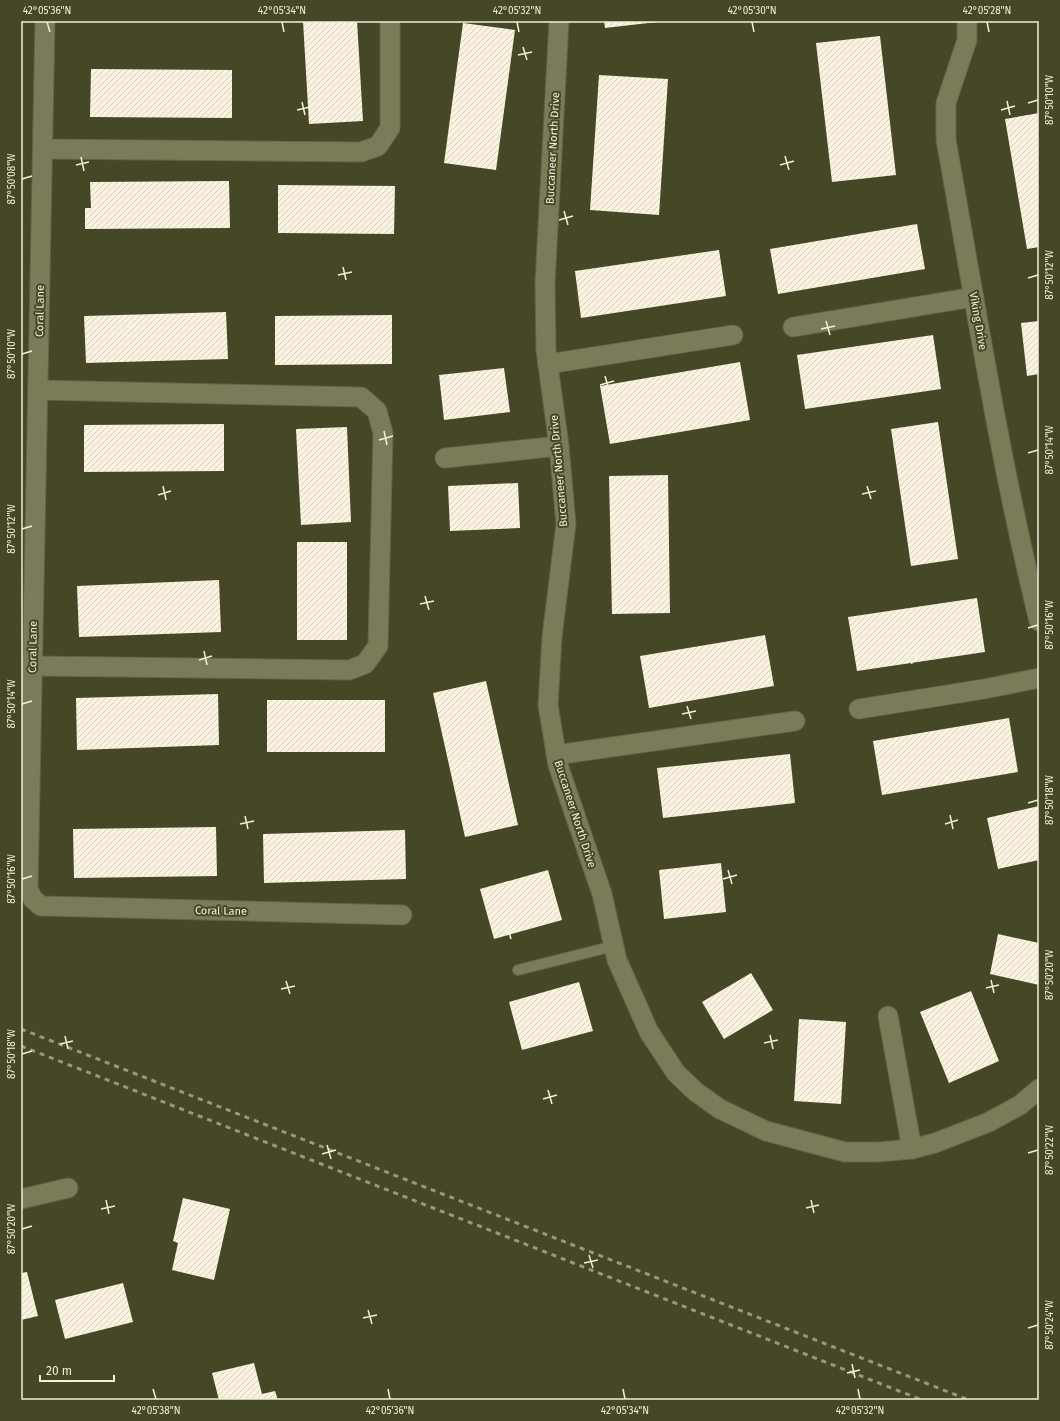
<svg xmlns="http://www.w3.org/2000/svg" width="1060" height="1421" viewBox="0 0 1060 1421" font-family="'Fira Sans',sans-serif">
	<defs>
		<pattern id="building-hatch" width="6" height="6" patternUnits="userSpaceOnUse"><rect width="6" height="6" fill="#fbf3df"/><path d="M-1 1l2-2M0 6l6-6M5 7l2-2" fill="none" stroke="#d7d1c0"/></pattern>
	</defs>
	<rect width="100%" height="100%" fill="#464726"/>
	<g fill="url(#building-hatch)">
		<path d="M 303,21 L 357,21 L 363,121 L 309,124 Z"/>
		<path d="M 604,21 L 657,21 L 657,22 L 605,28 Z"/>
		<path d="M 463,23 L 515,30 L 496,170 L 444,163 Z"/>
		<path d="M 880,36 L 896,175 L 832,182 L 816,43 Z"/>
		<path d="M 91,69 L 232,70 L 232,118 L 90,117 Z"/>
		<path d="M 599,75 L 668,79 L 659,215 L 590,210 Z"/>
		<path d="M 1039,113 L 1039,247 L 1027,249 L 1005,119 Z"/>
		<path d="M 229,181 L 230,228 L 85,229 L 85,208 L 91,208 L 90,182 Z"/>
		<path d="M 278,185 L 395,186 L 394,234 L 278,233 Z"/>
		<path d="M 917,224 L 925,269 L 778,294 L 770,249 Z"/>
		<path d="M 719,250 L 726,296 L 581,318 L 575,271 Z"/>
		<path d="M 226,312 L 228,359 L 86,363 L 84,316 Z"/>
		<path d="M 392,315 L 392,364 L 275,365 L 275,316 Z"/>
		<path d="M 1039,321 L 1039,374 L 1027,376 L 1021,323 Z"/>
		<path d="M 933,335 L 941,389 L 805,409 L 797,355 Z"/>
		<path d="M 740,362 L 750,420 L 610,444 L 600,386 Z"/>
		<path d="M 504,368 L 510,412 L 444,420 L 439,375 Z"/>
		<path d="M 938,422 L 958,559 L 911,566 L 891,429 Z"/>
		<path d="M 224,424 L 224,471 L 84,472 L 84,425 Z"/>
		<path d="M 347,427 L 351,522 L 301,525 L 296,429 Z"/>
		<path d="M 668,475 L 670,613 L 612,614 L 609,476 Z"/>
		<path d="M 518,483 L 520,528 L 450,531 L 448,486 Z"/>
		<rect x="297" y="542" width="50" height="98"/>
		<path d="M 219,580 L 221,632 L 79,637 L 77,586 Z"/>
		<path d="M 977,598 L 985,652 L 857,671 L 848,617 Z"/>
		<path d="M 765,635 L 774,686 L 649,708 L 640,656 Z"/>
		<path d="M 486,681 L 518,825 L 465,837 L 433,693 Z"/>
		<path d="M 218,694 L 219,745 L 77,750 L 76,698 Z"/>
		<rect x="267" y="700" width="118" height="52"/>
		<path d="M 1009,718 L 1018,772 L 882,795 L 873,741 Z"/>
		<path d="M 790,754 L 795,803 L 663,818 L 657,768 Z"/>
		<path d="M 1039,806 L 1039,860 L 998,869 L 987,818 Z"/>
		<path d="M 216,827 L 217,876 L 74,878 L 73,829 Z"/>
		<path d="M 405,830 L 406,879 L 264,883 L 263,834 Z"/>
		<path d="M 721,863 L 726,912 L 664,919 L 659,870 Z"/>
		<path d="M 548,870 L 562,920 L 494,939 L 480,889 Z"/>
		<path d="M 998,934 L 1039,943 L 1039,985 L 990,974 Z"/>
		<path d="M 751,973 L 773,1010 L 724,1039 L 702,1002 Z"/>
		<path d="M 579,982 L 593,1031 L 522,1050 L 509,1002 Z"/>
		<path d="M 971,991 L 999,1061 L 949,1083 L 920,1012 Z"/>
		<path d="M 799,1019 L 846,1022 L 841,1104 L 794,1101 Z"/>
		<path d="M 183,1198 L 230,1209 L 214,1280 L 172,1270 L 178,1243 L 173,1241 Z"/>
		<path d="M 27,1272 L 38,1316 L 21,1320 L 21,1273 Z"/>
		<path d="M 123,1283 L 133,1322 L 65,1339 L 55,1300 Z"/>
		<path d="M 254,1363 L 262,1394 L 275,1391 L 278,1400 L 219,1400 L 212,1373 Z"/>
	</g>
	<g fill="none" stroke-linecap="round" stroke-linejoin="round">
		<defs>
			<path id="service" d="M 518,970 L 614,946"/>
			<g id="minor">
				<path d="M 45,21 L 28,889 L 33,899 L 41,906 L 402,915"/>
				<path d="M 559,21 L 545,283 L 546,350 L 559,446 L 566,524 L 552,637 L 548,705 L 558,765 L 602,894 L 617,960 L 649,1032 L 676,1073 L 696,1092 L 720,1109 L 766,1131 L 845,1152 L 878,1152 L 912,1149 L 935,1143 L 989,1122 L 1020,1105 L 1039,1089"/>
				<path d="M 967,21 L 967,40 L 946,103 L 946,140 C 975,301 1000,463 1039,621"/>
				<path d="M 43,149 L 361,152 L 378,146 L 390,128 L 390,21"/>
				<path d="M 793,327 L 974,297"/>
				<path d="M 548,364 L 733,335"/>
				<path d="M 445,458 L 559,446"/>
				<path d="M 33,666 L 349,670 L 365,664 L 378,646 L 383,433 L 377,411 L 361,397 L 38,390"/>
				<path d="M 859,709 L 984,689 L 1039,678"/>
				<path d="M 556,755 L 795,721"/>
				<path d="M 888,1016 L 912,1149"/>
				<path d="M 21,1199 L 68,1188"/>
			</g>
		</defs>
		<use href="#service" stroke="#636447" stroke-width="12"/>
		<use href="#minor" stroke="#636447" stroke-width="21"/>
		<use href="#service" stroke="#7a7c59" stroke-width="10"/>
		<use href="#minor" stroke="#7a7c59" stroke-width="19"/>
		<g stroke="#97987e" stroke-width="3" stroke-dasharray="5 5" stroke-linecap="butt">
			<path d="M 21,1029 L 969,1400"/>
			<path d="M 21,1046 L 922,1400"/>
		</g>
	</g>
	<path fill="none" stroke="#eff0dd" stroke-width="1.5" d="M 47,22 L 50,32M 282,22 L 284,32M 517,22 L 519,32M 752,22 L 754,32M 987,22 L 989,32M 523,47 L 527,60M 518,55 L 532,52M 1007,101 L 1010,115M 302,102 L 305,115M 1028,103 L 1038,100M 297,110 L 310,107M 1001,110 L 1015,106M 785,156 L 789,170M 81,157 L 84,171M 76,165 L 89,162M 780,165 L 794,161M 22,179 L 32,176M 564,211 L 568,225M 559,220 L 573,216M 343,267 L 346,280M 338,275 L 352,272M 1028,278 L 1038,275M 826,321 L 830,335M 122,322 L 125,335M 821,329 L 835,326M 117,330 L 130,327M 22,354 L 32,351M 605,376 L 609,390M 600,385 L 614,381M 384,431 L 387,445M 379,440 L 393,436M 1028,453 L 1038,450M 163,486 L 166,500M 867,486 L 871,499M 862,494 L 876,491M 158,495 L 171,491M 22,529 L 32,526M 646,541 L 650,554M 641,549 L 655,546M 425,596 L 429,610M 420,604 L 434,601M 1028,628 L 1038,625M 909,650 L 912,664M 204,651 L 207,665M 903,659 L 917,656M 199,660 L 212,656M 22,704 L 32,701M 687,706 L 691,719M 682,714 L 696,711M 466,761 L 470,774M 461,769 L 475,766M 1028,803 L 1038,800M 950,815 L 953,829M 245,816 L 248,829M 240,824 L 254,821M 945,824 L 958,820M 728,870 L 732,884M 22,879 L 32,876M 723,879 L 737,875M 507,925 L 511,939M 502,934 L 516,931M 1028,978 L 1038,975M 991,980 L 994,993M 286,981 L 290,994M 986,988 L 999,985M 281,989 L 295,986M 770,1035 L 773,1049M 65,1036 L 68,1049M 764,1043 L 778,1040M 60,1044 L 73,1041M 22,1054 L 32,1051M 548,1090 L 552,1104M 543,1099 L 557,1095M 327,1145 L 331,1159M 1028,1153 L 1038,1150M 322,1154 L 336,1150M 106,1200 L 109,1214M 811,1200 L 814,1213M 806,1208 L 819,1205M 101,1209 L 115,1206M 22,1229 L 32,1226M 589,1255 L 593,1268M 584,1263 L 598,1260M 368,1310 L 372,1324M 363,1318 L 377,1315M 1028,1328 L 1038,1325M 852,1364 L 855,1378M 847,1373 L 860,1370M 153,1389 L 156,1399M 388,1389 L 390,1399M 623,1389 L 625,1399M 858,1389 L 860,1399"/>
	<g text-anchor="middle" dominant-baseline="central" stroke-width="4" stroke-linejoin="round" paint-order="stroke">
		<g font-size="11" fill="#eff0dd" stroke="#464726">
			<text transform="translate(553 148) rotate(-87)">Buccaneer North Drive</text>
			<text transform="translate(40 311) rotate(-89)">Coral Lane</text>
			<text transform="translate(978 321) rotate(80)">Viking Drive</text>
			<text transform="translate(559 471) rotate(-95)">Buccaneer North Drive</text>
			<text transform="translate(33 647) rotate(-89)">Coral Lane</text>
			<text transform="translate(575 814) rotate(72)">Buccaneer North Drive</text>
			<text transform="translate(221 911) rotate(1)">Coral Lane</text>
		</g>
	</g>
	<rect width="1060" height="1421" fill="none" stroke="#464726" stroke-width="44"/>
	<path d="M40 1375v6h74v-6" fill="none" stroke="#eff0dd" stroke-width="2"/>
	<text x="46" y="1375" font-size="12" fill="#eff0dd" stroke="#464726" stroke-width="3" paint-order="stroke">20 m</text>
	<rect x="22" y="22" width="1016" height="1377" fill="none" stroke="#eff0dd" stroke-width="1.5"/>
	<g font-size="10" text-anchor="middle" fill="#eff0dd">
		<text x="47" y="14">42°05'36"N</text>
		<text x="282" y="14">42°05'34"N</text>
		<text x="517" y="14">42°05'32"N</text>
		<text x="752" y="14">42°05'30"N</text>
		<text x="987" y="14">42°05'28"N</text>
		<text transform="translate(1049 100) rotate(-90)" y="4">87°50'10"W</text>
		<text transform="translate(11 179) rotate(-90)" y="4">87°50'08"W</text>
		<text transform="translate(1049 275) rotate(-90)" y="4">87°50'12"W</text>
		<text transform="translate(11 354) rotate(-90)" y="4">87°50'10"W</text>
		<text transform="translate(1049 450) rotate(-90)" y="4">87°50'14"W</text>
		<text transform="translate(11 529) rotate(-90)" y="4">87°50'12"W</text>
		<text transform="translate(1049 625) rotate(-90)" y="4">87°50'16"W</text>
		<text transform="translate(11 704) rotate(-90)" y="4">87°50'14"W</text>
		<text transform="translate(1049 800) rotate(-90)" y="4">87°50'18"W</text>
		<text transform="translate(11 879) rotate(-90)" y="4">87°50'16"W</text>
		<text transform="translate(1049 975) rotate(-90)" y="4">87°50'20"W</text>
		<text transform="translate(11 1054) rotate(-90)" y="4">87°50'18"W</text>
		<text transform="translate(1049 1150) rotate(-90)" y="4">87°50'22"W</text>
		<text transform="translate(11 1229) rotate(-90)" y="4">87°50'20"W</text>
		<text transform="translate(1049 1325) rotate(-90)" y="4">87°50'24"W</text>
		<text x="156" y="1414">42°05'38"N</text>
		<text x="390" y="1414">42°05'36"N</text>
		<text x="625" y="1414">42°05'34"N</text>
		<text x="860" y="1414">42°05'32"N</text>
	</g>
</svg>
